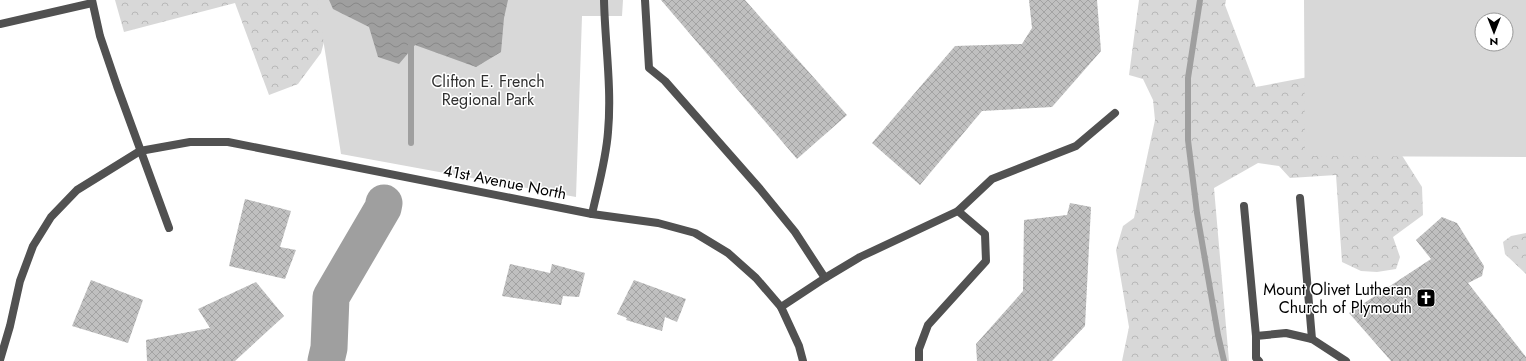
<svg xmlns="http://www.w3.org/2000/svg" width="1526" height="361" viewBox="0 0 1526 361" font-family="Jost,sans-serif">
	<defs>
		<pattern id="forest-crowns" width="20" height="18" patternUnits="userSpaceOnUse"><rect width="20" height="18" fill="#d8d8d8"/><path d="M2 6a3 3 0 1 1 6 0M12 15a3 3 0 1 1 6 0" fill="none" stroke="#b8b8b8"/></pattern>
		<pattern id="water-waves" width="16" height="10" patternUnits="userSpaceOnUse"><rect width="16" height="10" fill="#9f9f9f"/><path d="M0 5q4-4 8 0t8 0" fill="none" stroke="#878787"/></pattern>
		<pattern id="building-cross-hatch" width="8" height="8" patternUnits="userSpaceOnUse"><rect width="8" height="8" fill="#c0c0c0"/><path d="M0 0l8 8M0 8l8-8" fill="none" stroke="#a3a3a3"/></pattern>
	</defs>
	<rect width="100%" height="100%" fill="#fff"/>
	<g fill="url(#forest-crowns)">
		<path d="M 115,0 L 329,0 L 333,9 L 321,53 L 298,84 L 269,95 L 235,3 L 124,32 Z"/>
		<path d="M 1139,0 L 1226,0 L 1225,5 L 1256,87 L 1482,44 L 1506,44 L 1526,0 L 1526,155 L 1389,135 L 1422,187 L 1423,215 L 1393,237 L 1400,257 L 1396,269 L 1377,272 L 1361,271 L 1342,262 L 1336,175 L 1290,178 L 1279,166 L 1258,163 L 1214,188 L 1229,361 L 1122,361 L 1129,327 L 1116,250 L 1123,226 L 1134,218 L 1155,120 L 1153,100 L 1143,79 L 1129,75 Z"/>
		<path d="M 1526,233 L 1526,274 L 1505,254 L 1503,242 L 1511,236 Z"/>
	</g>
	<g fill="#d8d8d8" fill-rule="evenodd">
		<path d="M 317,0 L 623,0 L 622,16 L 582,16 L 576,197 L 341,154 Z"/>
		<path d="M 1304,0 L 1526,0 L 1526,157 L 1305,156 ZM 1482,20 L 1506,20 L 1506,44 L 1482,44 Z"/>
	</g>
	<path fill="url(#water-waves)" d="M 329,0 L 508,0 L 504,18 L 501,52 L 476,67 L 415,45 L 399,64 L 378,57 L 369,27 L 333,9 Z"/>
	<g fill="none" stroke-linecap="round" stroke-linejoin="round">
		<g stroke="#9f9f9f" stroke-width="6">
			<path d="M 1200,0 L 1188,78 L 1188,140 L 1197,213 L 1218,335 L 1224,361"/>
			<path d="M 411,143 L 411,43"/>
		</g>
		<path stroke="#9f9f9f" stroke-width="37" d="M 326,361 L 329,348 L 331,297 L 383,208 L 384,203"/>
	</g>
	<g fill="url(#building-cross-hatch)">
		<path d="M 661,0 L 745,0 L 847,115 L 797,159 Z"/>
		<path d="M 1029,0 L 1097,0 L 1101,51 L 1052,107 L 982,111 L 920,185 L 872,143 L 955,46 L 1022,44 L 1032,28 Z"/>
		<path d="M 245,199 L 291,211 L 280,247 L 296,250 L 285,279 L 229,266 Z"/>
		<path d="M 1070,203 L 1091,207 L 1085,326 L 1052,361 L 977,361 L 976,344 L 1023,291 L 1024,220 L 1067,215 Z"/>
		<path d="M 1442,217 L 1457,223 L 1484,266 L 1482,276 L 1468,283 L 1526,357 L 1526,361 L 1391,361 L 1349,313 L 1431,259 L 1416,240 Z"/>
		<path d="M 510,264 L 550,273 L 552,264 L 585,273 L 579,297 L 563,296 L 561,305 L 502,296 Z"/>
		<path d="M 91,280 L 143,300 L 128,343 L 72,326 Z"/>
		<path d="M 634,280 L 686,299 L 677,322 L 665,317 L 662,331 L 626,320 L 627,318 L 617,314 Z"/>
		<path d="M 256,282 L 284,316 L 235,361 L 147,361 L 146,340 L 210,328 L 198,309 Z"/>
	</g>
	<g fill="none" stroke-linecap="round" stroke-linejoin="round">
		<g stroke="#515151" stroke-width="8">
			<path d="M 645,0 L 649,68 L 665,81 L 760,189 L 795,232 L 825,278"/>
			<path d="M 1300,198 L 1312,339"/>
			<path d="M 1244,206 L 1256,336"/>
			<path d="M 592,214 C 598,187 606,160 608,132 C 612,88 605,44 604,0"/>
			<path d="M 781,307 L 825,278 L 860,257 L 958,211 L 992,179 L 1076,146 L 1115,113"/>
			<path d="M 919,361 L 919,349 L 928,325 L 986,261 L 985,234 L 958,211"/>
			<path d="M 1259,361 L 1256,358 L 1256,336 L 1286,333 L 1312,339 L 1346,361"/>
		</g>
		<g stroke="#515151" stroke-width="8">
			<path d="M 92,0 L 100,36 L 117,86 L 169,228"/>
			<path d="M 0,24 L 92,3"/>
			<path d="M 0,360 L 10,326 L 20,281 L 33,246 L 51,217 L 77,190 L 140,151 L 190,142 L 228,142 L 592,214 L 658,223 L 695,233 L 728,253 L 756,278 L 781,307 L 799,346 L 803,361"/>
		</g>
	</g>
	<defs>
		<symbol id="church-square" viewBox="-11 -11 22 22"><rect x="-9" y="-9" width="18" height="18" rx="4" fill="#000" stroke="#fff"/><path d="M-1.2-6h2.4v3.5h3.3v2.4h-3.3V6h-2.4V-.1h-3.3v-2.4h3.3Z" fill="#fff"/></symbol>
	</defs>
	<g fill-rule="evenodd">
		<use href="#church-square" x="1415" y="287" width="22" height="22"/>
	</g>
	<g text-anchor="middle" dominant-baseline="central" stroke-width="3" stroke-linejoin="round" paint-order="stroke">
		<g font-size="16" fill="#2f2f2f" stroke="#fff">
			<text x="488" y="81">Clifton E. French<tspan x="488" dy="18">Regional Park</tspan></text>
		</g>
		<g font-size="16" fill="#000" stroke="#fff">
			<text transform="translate(505 182) rotate(11)">41st Avenue North</text>
		</g>
		<g font-size="16" fill="#000" stroke="#fff" text-anchor="end">
			<text x="1412" y="289">Mount Olivet Lutheran<tspan x="1412" dy="18">Church of Plymouth</tspan></text>
		</g>
	</g>
	<g transform="translate(1494 32) rotate(180)"><circle r="19" fill="#ffffff" stroke="#999999"/>
	<path d="M0-3L7 15L0 10L-7 15Z" fill="#000000"/>
	<text y="-6" font-size="11" font-weight="bold" text-anchor="middle" fill="#000000">N</text>
	</g>
</svg>
